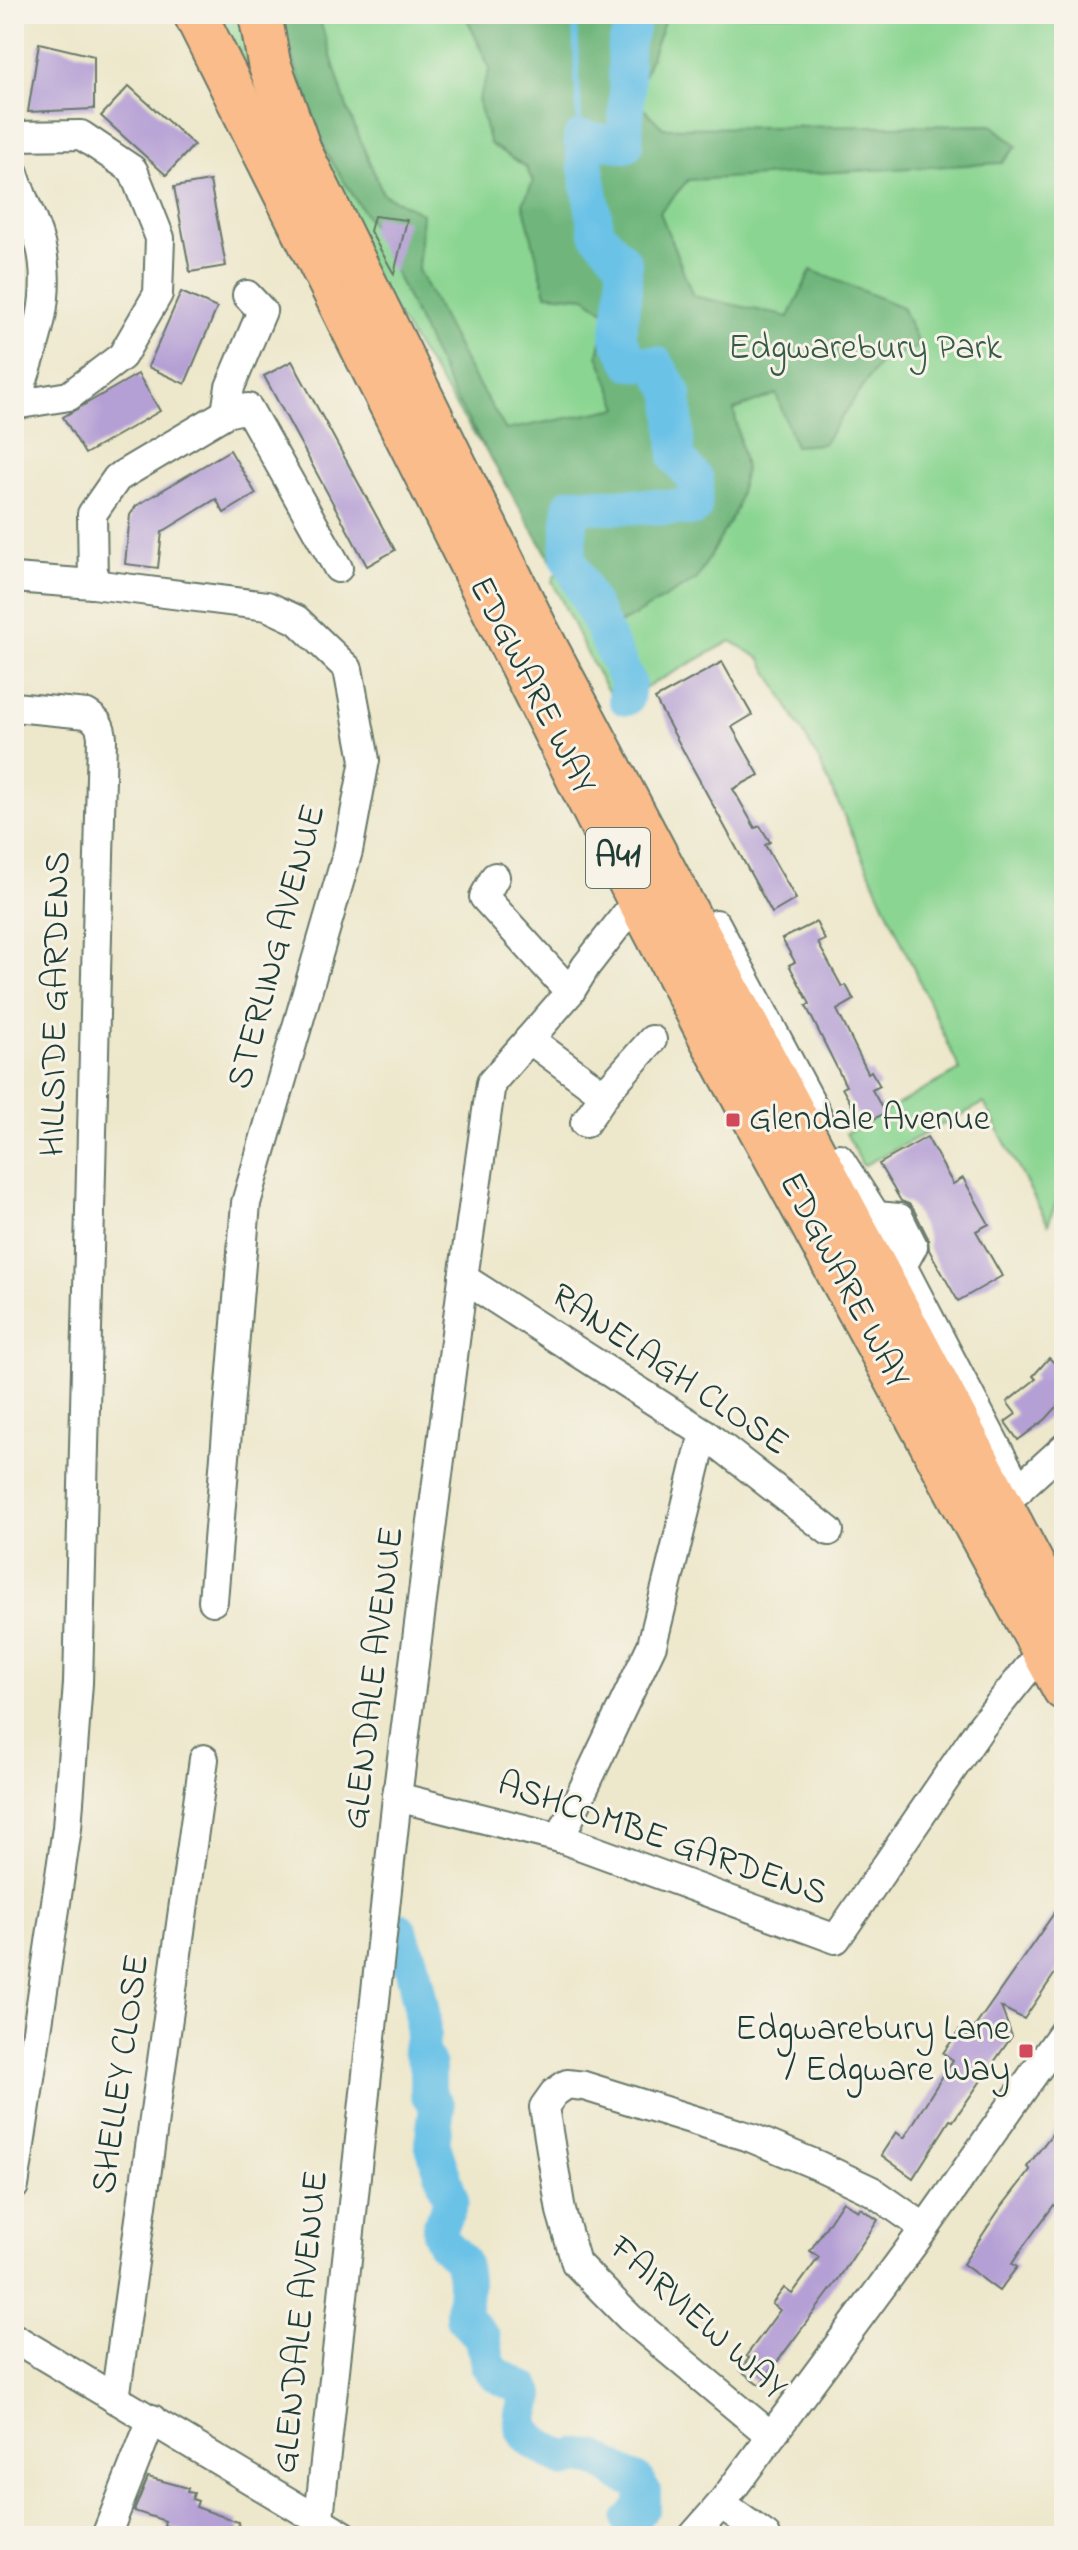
<svg xmlns="http://www.w3.org/2000/svg" width="1078" height="2550" viewBox="0 0 1078 2550" font-family="'Indie Flower',sans-serif">
	<rect width="100%" height="100%" fill="#f7f3e8"/>
	<filter id="ink" filterUnits="userSpaceOnUse"><feTurbulence type="fractalNoise" baseFrequency=".0125" numOctaves="2"/><feDisplacementMap in="SourceGraphic" scale="16" xChannelSelector="R" yChannelSelector="G"/><feConvolveMatrix kernelMatrix="1 2 1 2 8 2 1 2 1" color-interpolation-filters="sRGB"/></filter>
	<filter id="wash" filterUnits="userSpaceOnUse"><feTurbulence type="fractalNoise" baseFrequency=".006" numOctaves="4" result="noise"/><feDisplacementMap in="SourceGraphic" scale="32" xChannelSelector="R" yChannelSelector="G"/><feGaussianBlur stdDeviation="1.8" result="paint"/><feColorMatrix in="noise" values="0 0 0 0 0 0 0 0 0 0 0 0 0 0 0 0 0 1.4 0 .05"/><feComposite in="paint" operator="in"/></filter>
	<g filter="url(#wash)">
		<rect width="100%" height="100%" fill="#ede7cb"/>
		<g fill="#8bd592" stroke="#558963" stroke-width="2">
			<path d="M 212,14 L 248,14 L 262,108 Z"/>
			<path d="M 262,14 L 1064,14 L 1064,1181 L 1048,1224 L 984,1103 L 863,1166 L 846,1133 L 960,1070 L 819,761 L 761,659 L 731,641 L 616,704 C 590,665 573,622 552,581 L 567,553 L 477,439 L 325,204 Z"/>
		</g>
		<path fill="#70b67c" stroke="#487a58" stroke-width="2" d="M 281,14 L 318,14 L 348,111 L 383,194 L 422,213 L 418,270 L 470,371 L 506,430 L 619,408 L 598,355 L 607,313 L 585,297 L 546,294 L 523,203 L 533,182 L 526,167 L 490,144 L 478,100 L 490,69 L 465,14 L 667,14 L 635,100 L 663,128 L 992,125 L 1017,146 L 1002,163 L 688,180 L 660,212 L 693,296 L 789,317 L 811,270 L 902,307 L 920,347 L 882,359 L 823,444 L 795,446 L 776,394 L 734,410 L 745,469 L 736,510 L 697,579 L 627,620 L 594,634 L 454,396 L 376,232 L 325,151 L 283,31 Z"/>
		<g fill="none" stroke-linecap="round" stroke-linejoin="round">
			<path stroke="#6ac2e7" stroke-width="6" d="M 574,14 C 578,55 576,97 581,138"/>
			<g stroke="#6ac2e7" stroke-width="36">
				<path d="M 618,661 L 568,557 L 571,505 L 694,508 L 696,480 L 677,458 L 674,394 L 656,364 L 632,363 L 618,338 L 624,290 L 624,263 L 597,233 L 581,138 L 625,145 L 627,91 L 625,50 L 635,14"/>
				<path d="M 620,666 L 628,683 L 626,698"/>
				<path d="M 399,1930 L 413,1970 L 422,2011 L 423,2034 L 420,2049 L 428,2067 L 428,2093 L 437,2107 L 432,2143 L 451,2200 C 449,2210 441,2219 440,2229 C 438,2244 454,2250 460,2260 C 469,2277 463,2299 463,2317 L 483,2338 L 488,2364 L 495,2374 L 524,2389 L 527,2394 C 527,2403 522,2412 522,2421 C 520,2440 552,2450 565,2460 L 579,2456 L 597,2459 L 619,2473 L 637,2481 L 643,2491 L 643,2505 L 630,2521"/>
			</g>
		</g>
		<g id="blocks">
			<g fill="#b5a0d5">
				<path d="M 39,43 L 94,56 L 94,109 L 28,112 Z"/>
				<path d="M 129,86 L 194,145 L 166,175 L 101,116 Z"/>
				<path d="M 210,181 L 226,266 L 190,272 L 174,187 Z"/>
				<path d="M 374,216 L 407,220 L 394,274 L 370,231 Z"/>
				<path d="M 181,292 L 217,308 L 185,384 L 148,367 Z"/>
				<path d="M 292,361 L 395,550 L 367,566 L 264,376 Z"/>
				<path d="M 138,374 L 160,411 L 85,454 L 63,417 Z"/>
				<path d="M 230,450 L 256,494 L 224,513 L 216,499 L 162,532 L 158,568 L 125,564 L 130,515 L 136,506 Z"/>
				<path d="M 722,662 L 752,715 L 732,727 L 759,775 L 733,789 L 755,828 L 760,826 L 770,842 L 765,845 L 796,899 L 772,913 L 655,699 Z"/>
				<path d="M 816,922 L 825,940 L 818,943 L 842,987 L 846,985 L 854,1000 L 837,1010 L 868,1073 L 871,1071 L 880,1086 L 872,1090 L 885,1113 L 863,1125 L 842,1088 L 846,1086 L 806,1006 L 810,1004 L 789,965 L 795,962 L 782,939 Z"/>
				<path d="M 927,1137 L 953,1184 L 963,1178 L 989,1224 L 976,1231 L 1002,1276 L 958,1301 L 929,1250 L 928,1238 L 914,1210 L 909,1204 L 901,1201 L 879,1164 Z"/>
				<path d="M 1049,1358 L 1064,1372 L 1064,1399 L 1046,1419 L 1018,1440 L 1005,1422 L 1016,1414 L 1007,1402 L 1036,1379 L 1033,1376 Z"/>
				<path d="M 1064,1899 L 1064,1960 L 1024,2019 L 1001,2007 L 1012,2036 L 953,2121 L 950,2120 L 913,2178 L 881,2155 L 896,2132 L 904,2138 L 937,2085 L 953,2060 L 943,2053 L 959,2031 L 967,2038 Z"/>
				<path d="M 1064,2118 L 1064,2199 L 1058,2208 L 1054,2205 L 1023,2247 L 1012,2264 L 1017,2267 L 999,2291 L 963,2264 L 999,2210 L 1030,2170 L 1027,2167 Z"/>
				<path d="M 843,2201 L 858,2211 L 860,2208 L 878,2220 L 835,2284 L 760,2385 L 740,2370 L 749,2358 L 746,2356 L 780,2310 L 772,2304 L 784,2288 L 792,2294 L 819,2257 L 810,2251 Z"/>
				<path d="M 148,2477 L 188,2488 L 187,2492 L 194,2493 L 192,2499 L 198,2501 L 196,2507 L 238,2522 L 240,2536 L 197,2536 L 164,2525 L 165,2521 L 134,2511 Z"/>
			</g>
		</g>
	</g>
	<g filter="url(#ink)">
		<use href="#blocks" fill-opacity="0" stroke="#677869" stroke-width="2"/>
		<g fill="none" stroke-linecap="round" stroke-linejoin="round">
			<defs>
				<g id="minor">
					<path d="M 14,136 L 81,135 L 133,170 L 160,238 L 158,294 L 122,356 L 69,396 L 14,405"/>
					<path d="M 14,173 C 21,197 33,218 40,243 C 55,299 32,353 14,406"/>
					<path d="M 226,413 L 230,387 L 262,311 L 247,295"/>
					<path d="M 14,578 L 93,584 L 267,606 L 297,620 L 348,669 L 365,760 L 348,851 L 246,1203 L 213,1601"/>
					<path d="M 93,584 L 92,514 L 117,478 L 226,413 L 248,408 L 338,568"/>
					<path d="M 14,707 L 87,714 C 98,721 101,726 102,738 L 78,1683 L 67,1828 L 14,2186"/>
					<path d="M 495,877 L 484,897 L 570,992"/>
					<path d="M 716,924 L 817,1114"/>
					<path d="M 529,1039 L 595,1088 L 607,1091 L 652,1040"/>
					<path d="M 585,1123 L 607,1091"/>
					<path d="M 839,1158 L 876,1216 L 1019,1490"/>
					<path d="M 876,1216 L 899,1218 L 913,1246 L 901,1268"/>
					<path d="M 463,1278 L 704,1433 L 829,1531"/>
					<path d="M 1007,1500 L 1064,1448"/>
					<path d="M 397,1797 L 560,1838 L 836,1939 L 981,1727 L 1043,1650"/>
					<path d="M 560,1838 L 652,1645 L 704,1433"/>
					<path d="M 14,2338 L 345,2536"/>
					<path d="M 115,2399 L 204,1759"/>
					<path d="M 770,2435 L 630,2318 L 576,2263 L 561,2211 L 544,2107 L 554,2093 L 567,2084 L 584,2086 L 752,2138 L 817,2165 L 872,2191 L 925,2228"/>
					<path d="M 721,2504 L 766,2536"/>
					<path d="M 319,2518 L 397,1797 L 463,1278 L 491,1083 L 570,992 L 586,966 L 638,899"/>
					<path d="M 106,2536 L 152,2419"/>
					<path d="M 693,2536 L 721,2504 L 925,2228 L 1064,2031"/>
				</g>
				<g id="highway">
					<path d="M 195,14 L 638,899 L 710,1037 L 1064,1689"/>
					<path d="M 260,14 L 269,63 L 301,153 L 536,628 L 1064,1623"/>
				</g>
			</defs>
			<use href="#minor" stroke="#677869" stroke-width="32"/>
			<use href="#highway" stroke="#677869" stroke-width="46"/>
			<use href="#minor" stroke="#fff" stroke-width="28"/>
			<use href="#highway" stroke="#f9bc8a" stroke-width="42"/>
		</g>
	</g>
	<g fill="#d1495b" stroke="#f7f3e8" stroke-width="3">
		<rect x="725" y="1112" width="16" height="16" rx="4"/>
		<rect x="1018" y="2043" width="16" height="16" rx="4"/>
	</g>
	<g text-anchor="middle" dominant-baseline="central" stroke-width="6" stroke-linejoin="round" paint-order="stroke">
		<rect fill="#f7f3e8" stroke="#60746a" stroke-width="2" x="586" y="828" width="64" height="60" rx="6"/>
		<g font-size="34" font-weight="bold" fill="#1f3d34">
			<text x="618" y="858">A41</text>
		</g>
		<g font-size="36" fill="#355b47" stroke="#f7f3e8">
			<text x="865" y="349">Edgwarebury Park</text>
		</g>
		<g font-size="36" fill="#1f3d34" stroke="#f7f3e8">
			<text transform="translate(531 686) rotate(63)">EDGWARE WAY</text>
			<text transform="translate(278 947) rotate(-75)">STERLING AVENUE</text>
			<text transform="translate(57 1004) rotate(-89)">HILLSIDE GARDENS</text>
			<text transform="translate(843 1281) rotate(62)">EDGWARE WAY</text>
			<text transform="translate(669 1371) rotate(34)">RANELAGH CLOSE</text>
			<text transform="translate(375 1678) rotate(-83)">GLENDALE AVENUE</text>
			<text transform="translate(662 1840) rotate(19)">ASHCOMBE GARDENS</text>
			<text transform="translate(122 2074) rotate(-82)">SHELLEY CLOSE</text>
			<text transform="translate(697 2319) rotate(42)">FAIRVIEW WAY</text>
			<text transform="translate(302 2322) rotate(-84)">GLENDALE AVENUE</text>
		</g>
		<g font-size="36" fill="#1f3d34" stroke="#f7f3e8" text-anchor="start">
			<text x="749" y="1120">Glendale Avenue</text>
			<text x="1010" y="2030" text-anchor="end">Edgwarebury Lane<tspan x="1010" dy="41">/ Edgware Way</tspan></text>
		</g>
	</g>
	<rect width="1078" height="2550" fill="none" stroke="#f7f3e8" stroke-width="48"/>
</svg>
